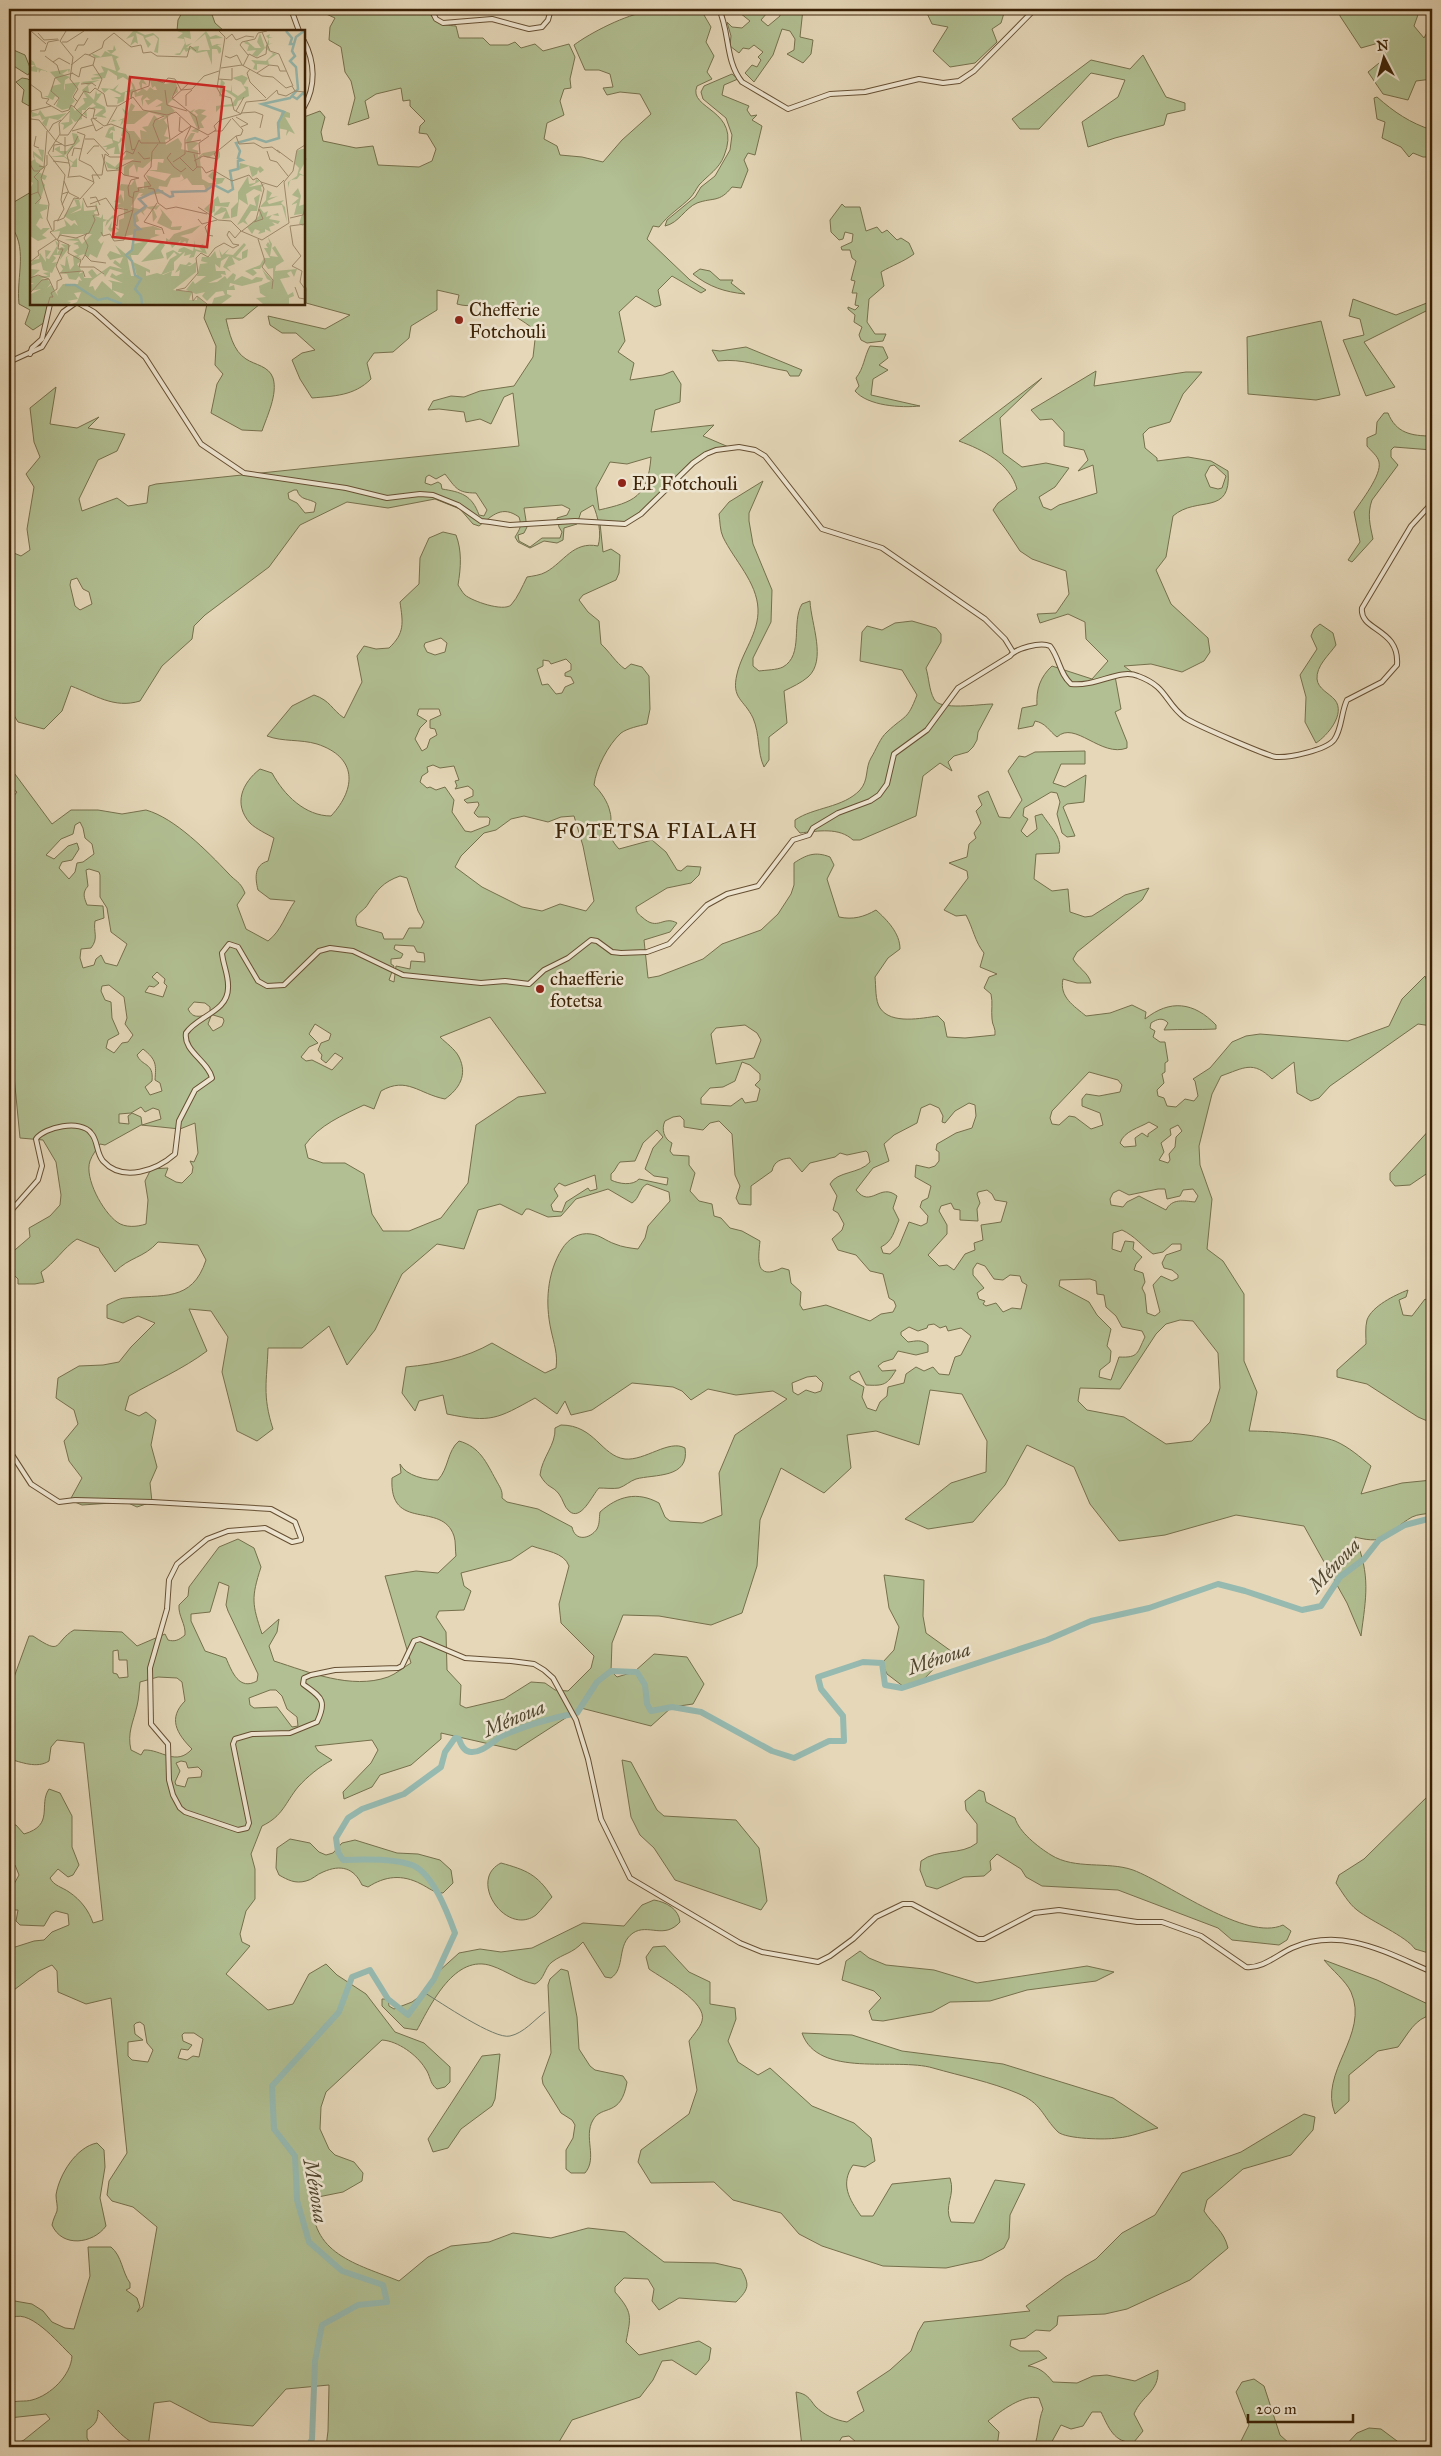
<svg xmlns="http://www.w3.org/2000/svg" width="1441" height="2456" viewBox="0 0 1441 2456" font-family="'IM FELL Great Primer',serif">
	<rect width="100%" height="100%" fill="#e5d7b8"/>
	<filter id="stains"><feTurbulence type="fractalNoise" baseFrequency=".004" numOctaves="4"/><feColorMatrix values="0 0 0 0 .2 0 0 0 0 .09 0 0 0 0 .02 0 0 0 .5 -.17"/></filter>
	<radialGradient id="worn" r=".72"><stop offset=".6" stop-color="#630" stop-opacity="0"/><stop offset="1" stop-color="#630" stop-opacity=".3"/></radialGradient>
	<g fill="#b1bf92" stroke="#76704c" fill-rule="evenodd">
		<path d="M 184,9 L 210,9 L 215,23 L 224,31 L 177,31 L 178,20 Z"/>
		<path d="M 312,9 L 428,9 C 434,23 441,25 456,26 L 459,38 L 483,38 L 490,45 L 508,45 L 515,42 L 521,48 L 535,44 L 543,51 L 569,44 L 575,57 L 570,79 L 571,88 L 564,89 L 560,101 L 564,115 L 547,123 L 544,139 L 557,146 L 560,155 L 582,157 L 603,162 L 622,140 L 651,114 L 640,94 L 620,92 L 607,95 L 603,88 L 613,87 L 610,74 L 599,70 L 585,70 L 574,45 C 590,33 627,14 647,12 L 648,9 L 716,9 L 704,15 L 711,27 L 706,42 L 714,56 L 707,72 L 712,79 L 697,86 C 687,110 743,109 724,156 C 719,169 708,175 699,185 C 696,189 694,194 690,198 C 680,208 668,215 659,227 L 653,226 L 647,239 L 690,280 L 706,290 L 701,293 L 672,276 L 658,290 L 661,305 L 655,307 L 636,296 L 619,312 L 625,341 L 618,352 L 634,363 L 630,380 L 663,375 L 673,371 L 681,384 L 680,402 L 655,410 L 651,432 L 714,425 L 703,436 L 731,448 L 716,450 L 693,463 L 641,514 L 625,524 L 600,523 L 603,552 L 611,549 L 620,555 L 619,573 L 616,580 L 583,595 L 579,600 L 588,612 L 599,621 L 601,644 C 609,651 616,663 625,669 L 631,664 L 642,667 L 649,676 L 650,709 L 647,724 C 639,726 628,728 621,733 C 608,745 596,768 594,785 C 601,792 608,802 610,812 C 614,826 603,832 619,849 L 652,840 L 666,852 L 677,870 L 681,871 L 687,866 L 701,867 L 699,875 L 691,883 L 667,888 L 636,907 C 636,912 638,914 642,917 C 658,932 663,915 677,923 L 670,932 L 644,940 L 648,978 L 659,976 L 703,959 L 722,944 L 761,930 L 778,914 L 791,894 L 794,885 L 794,863 C 806,855 815,851 830,857 L 834,865 L 827,879 L 839,917 C 853,920 864,917 876,910 C 887,920 900,933 900,949 L 888,958 L 875,977 C 876,986 875,1001 880,1008 C 891,1025 922,1018 938,1016 L 944,1022 L 947,1037 L 965,1038 L 995,1035 C 996,1028 992,1025 992,1019 C 991,1010 993,1003 991,994 L 984,988 L 989,977 L 997,974 L 980,967 L 984,953 C 975,942 973,928 966,915 L 956,916 L 944,910 L 968,878 L 967,871 L 949,863 L 967,857 L 969,844 L 976,838 L 974,833 L 981,823 L 976,811 L 982,805 L 978,796 L 988,791 L 999,817 L 1010,818 L 1022,800 L 1008,771 L 1019,756 L 1025,757 L 1035,752 L 1085,751 L 1085,764 L 1061,764 L 1053,783 L 1065,787 L 1086,775 L 1084,802 L 1067,804 L 1063,807 L 1075,836 L 1067,837 L 1062,833 L 1057,814 L 1060,802 L 1057,793 L 1051,792 L 1024,808 L 1023,816 L 1028,819 L 1021,831 L 1027,837 L 1037,829 L 1035,816 L 1042,814 C 1050,827 1063,837 1059,853 L 1036,854 L 1034,879 L 1052,891 L 1068,889 L 1070,912 L 1085,917 L 1092,916 L 1125,895 L 1149,888 L 1142,900 L 1077,952 L 1073,959 C 1078,968 1088,972 1091,983 L 1077,983 L 1063,979 C 1059,997 1074,1006 1086,1016 L 1110,1013 L 1132,1005 L 1146,1012 L 1145,1019 C 1170,999 1194,1002 1216,1025 L 1216,1029 C 1198,1030 1182,1029 1164,1030 L 1168,1023 C 1163,1017 1157,1019 1151,1023 L 1150,1028 L 1155,1031 L 1153,1037 L 1160,1042 L 1165,1042 L 1168,1061 L 1165,1063 L 1165,1072 L 1162,1074 L 1164,1083 L 1157,1090 L 1158,1096 L 1164,1098 L 1167,1106 L 1176,1107 L 1185,1099 L 1194,1101 L 1198,1096 L 1195,1081 L 1193,1079 L 1210,1068 L 1232,1042 L 1246,1036 L 1260,1034 L 1348,1041 L 1389,1026 L 1402,999 L 1425,976 L 1430,989 L 1432,988 L 1432,1026 L 1418,1024 L 1330,1086 L 1319,1098 L 1311,1101 L 1297,1093 L 1294,1062 L 1272,1079 C 1253,1060 1244,1068 1221,1076 L 1212,1094 L 1199,1146 L 1200,1165 L 1212,1199 L 1207,1249 L 1223,1261 L 1244,1294 L 1244,1361 L 1257,1392 L 1249,1431 C 1269,1431 1317,1434 1335,1441 C 1349,1447 1360,1457 1371,1466 L 1361,1494 L 1402,1483 L 1432,1480 L 1432,1513 C 1426,1514 1418,1514 1412,1517 C 1386,1532 1389,1546 1355,1537 C 1371,1576 1366,1597 1361,1636 L 1347,1603 L 1304,1526 L 1236,1515 L 1165,1535 L 1119,1541 L 1090,1504 L 1074,1467 L 1027,1445 L 1005,1485 L 973,1522 L 928,1529 L 905,1519 L 951,1483 L 986,1472 L 987,1441 L 962,1394 L 930,1390 L 919,1445 L 876,1431 L 847,1435 L 851,1468 L 824,1493 L 781,1468 L 760,1520 L 757,1566 L 742,1613 L 711,1625 L 659,1616 L 623,1615 L 612,1643 L 611,1671 L 617,1677 L 634,1672 L 654,1654 L 687,1657 L 704,1684 L 693,1704 L 672,1707 L 651,1726 L 581,1708 L 516,1750 L 441,1733 L 441,1739 L 411,1765 L 380,1775 L 372,1787 L 344,1799 L 343,1792 L 371,1763 L 378,1750 L 372,1740 L 315,1746 L 318,1751 L 332,1760 C 319,1767 308,1776 298,1787 C 285,1803 283,1816 262,1826 L 251,1854 L 255,1869 L 255,1899 L 246,1911 L 240,1934 L 242,1942 L 250,1946 L 226,1974 L 268,2010 L 293,2004 L 309,1974 L 326,1964 L 337,1975 L 366,1994 L 395,2032 L 424,2043 L 450,2067 L 450,2082 L 445,2087 L 437,2089 C 429,2083 431,2076 425,2068 C 417,2055 398,2041 382,2040 L 326,2092 L 321,2107 L 320,2129 L 329,2149 L 335,2155 L 354,2162 L 363,2173 L 362,2181 L 343,2192 L 313,2198 C 309,2254 357,2264 399,2281 L 428,2257 L 451,2246 L 489,2242 L 513,2233 L 551,2238 L 588,2228 L 625,2232 L 664,2262 L 715,2263 L 741,2269 C 750,2285 749,2289 736,2302 L 679,2298 L 659,2310 L 652,2301 L 654,2289 L 648,2279 L 624,2278 L 615,2287 L 615,2292 C 633,2313 631,2316 626,2342 L 639,2355 L 699,2341 L 711,2348 L 709,2360 L 696,2375 L 672,2360 L 662,2361 L 653,2380 L 640,2397 L 572,2420 L 556,2447 L 326,2447 L 328,2431 L 329,2385 L 286,2389 L 253,2426 L 210,2422 L 170,2401 L 154,2403 L 148,2447 C 127,2447 112,2423 98,2410 C 98,2420 96,2424 87,2430 L 87,2438 L 92,2447 L 10,2447 L 24,2440 L 50,2419 L 46,2414 L 9,2418 L 9,2403 C 17,2400 25,2402 32,2400 C 51,2395 71,2375 72,2356 C 58,2343 27,2304 9,2320 L 9,2300 L 32,2304 L 43,2311 L 52,2322 L 65,2328 L 74,2329 L 90,2276 L 88,2247 L 111,2247 C 122,2256 122,2272 130,2283 L 130,2288 L 126,2290 L 137,2298 L 140,2307 L 137,2312 L 143,2307 L 157,2227 L 133,2207 L 112,2201 L 107,2195 L 109,2181 L 127,2153 L 111,1998 L 86,2004 L 58,1992 L 57,1971 L 52,1965 L 39,1971 L 10,1993 L 9,2020 L 9,1949 L 34,1941 L 44,1940 L 52,1932 L 69,1925 L 68,1914 L 56,1911 L 51,1914 L 44,1926 L 20,1925 L 16,1921 L 18,1910 L 9,1910 L 9,1893 L 19,1875 L 15,1865 L 9,1862 L 9,1824 L 16,1825 L 24,1834 C 55,1825 38,1805 49,1789 L 60,1793 L 72,1816 L 72,1847 L 79,1865 L 73,1875 L 68,1877 L 58,1869 L 50,1878 C 54,1886 62,1887 69,1892 C 81,1900 89,1911 93,1923 L 103,1920 L 84,1743 L 57,1740 L 51,1747 L 49,1761 C 37,1769 21,1762 9,1759 L 9,1691 L 29,1636 L 33,1636 C 64,1657 53,1642 74,1630 L 122,1632 L 137,1646 L 165,1634 L 168,1640 C 175,1642 179,1640 185,1635 C 186,1624 178,1616 179,1605 L 188,1596 L 189,1587 L 219,1547 L 238,1539 L 254,1548 L 261,1567 C 251,1598 252,1604 262,1634 L 279,1619 L 277,1632 L 269,1646 L 274,1661 C 309,1672 351,1690 388,1677 C 396,1674 404,1667 411,1663 L 385,1576 L 416,1571 L 438,1573 L 456,1556 C 455,1550 456,1542 454,1536 C 442,1500 389,1533 392,1478 L 401,1473 L 400,1464 C 406,1476 426,1480 438,1480 C 449,1468 447,1451 459,1441 C 480,1447 486,1462 496,1480 C 499,1486 503,1490 502,1498 L 507,1502 L 538,1509 L 572,1527 C 575,1542 590,1539 597,1529 C 600,1523 599,1518 600,1512 C 618,1496 637,1491 659,1503 L 665,1517 L 670,1521 L 702,1523 L 722,1515 L 719,1473 L 735,1435 L 787,1399 L 773,1391 L 736,1395 L 708,1389 L 691,1400 L 682,1391 L 673,1387 L 632,1383 L 592,1410 L 571,1415 L 565,1401 L 557,1414 L 535,1398 C 497,1419 491,1423 447,1414 L 443,1395 L 419,1401 L 415,1411 L 402,1393 L 406,1367 C 437,1364 466,1358 492,1343 L 545,1373 L 556,1368 C 558,1354 554,1344 551,1330 C 545,1303 547,1273 562,1249 C 568,1239 579,1232 591,1234 C 600,1235 606,1241 615,1244 C 622,1247 630,1248 638,1249 L 645,1238 L 648,1226 L 670,1201 L 669,1192 L 647,1184 C 639,1188 640,1198 632,1203 L 608,1189 L 576,1199 L 561,1216 L 548,1217 L 529,1209 L 526,1209 L 522,1215 L 500,1204 L 478,1210 L 464,1249 L 437,1244 L 402,1274 L 375,1330 L 347,1365 L 329,1326 L 302,1348 L 268,1348 C 267,1381 262,1395 273,1429 L 257,1441 L 237,1431 L 222,1372 L 228,1337 L 211,1311 L 189,1309 L 207,1351 C 183,1369 155,1381 129,1396 L 125,1410 L 139,1416 L 146,1412 L 156,1420 L 151,1445 L 157,1467 L 150,1483 L 152,1502 L 137,1507 L 126,1502 L 82,1505 L 70,1500 L 82,1478 L 69,1461 L 64,1441 L 78,1424 L 74,1410 L 56,1398 L 58,1378 L 79,1366 L 103,1365 L 119,1362 L 131,1347 L 155,1323 L 138,1316 L 123,1323 L 107,1318 L 107,1305 C 112,1303 119,1298 125,1298 C 162,1294 192,1303 206,1260 L 198,1245 L 158,1242 C 144,1258 129,1257 115,1272 L 100,1251 L 99,1248 L 77,1239 C 63,1248 55,1263 41,1272 L 44,1282 L 35,1284 L 18,1284 L 18,1279 L 15,1276 L 9,1279 L 9,1255 L 30,1237 L 29,1228 L 50,1216 L 60,1205 L 61,1195 L 56,1162 L 43,1140 L 20,1138 L 12,1055 L 9,1054 L 9,906 L 11,906 L 13,901 L 9,898 L 9,797 L 13,797 L 17,792 L 9,786 L 9,766 L 52,824 L 71,810 L 98,810 L 122,814 L 146,810 C 175,818 208,852 228,873 C 236,882 240,881 245,893 L 237,905 L 246,929 L 268,941 C 282,930 285,915 295,901 L 270,899 L 258,890 C 255,878 254,865 268,861 L 274,838 C 267,834 256,829 250,823 C 233,804 242,783 260,769 L 272,773 C 284,795 305,816 331,816 C 357,788 357,757 317,744 C 300,739 283,742 267,736 L 292,706 L 314,695 C 331,701 331,709 344,718 L 362,682 L 357,656 L 364,646 L 376,649 L 389,648 C 405,633 403,623 400,602 L 419,584 L 420,558 L 429,538 L 443,532 L 456,535 C 462,551 461,567 458,585 C 460,588 462,592 465,595 C 472,601 503,612 511,605 C 518,597 522,587 527,577 C 533,576 541,575 546,572 C 564,562 573,541 598,546 C 602,534 598,516 593,505 L 581,512 L 577,524 L 564,528 L 563,540 L 557,543 L 544,541 L 530,548 L 518,542 L 515,537 C 520,529 522,526 519,517 C 502,505 493,515 479,526 L 473,524 L 460,509 L 435,499 L 388,508 L 347,502 L 300,525 L 269,567 L 205,615 L 194,626 L 192,639 L 162,666 L 140,701 C 114,709 95,695 71,686 L 62,711 L 44,729 L 18,722 L 9,707 L 9,604 L 14,592 L 9,551 L 21,556 L 30,550 L 27,529 L 34,487 L 26,474 L 40,457 L 34,442 L 30,408 L 56,387 L 50,424 L 77,428 L 99,417 L 88,428 L 125,434 L 117,451 L 98,460 L 79,499 L 82,511 L 117,498 L 128,506 L 147,503 L 149,486 L 156,484 L 519,446 L 513,393 L 504,397 L 491,424 L 480,419 L 466,422 L 464,412 L 439,409 L 428,410 L 433,401 L 451,396 L 464,397 L 480,391 L 514,386 L 533,357 L 536,331 C 524,321 501,306 484,305 C 473,303 472,308 457,304 L 459,295 L 437,290 L 437,310 L 411,326 L 409,338 L 393,352 L 374,353 L 367,363 L 371,379 C 354,396 334,396 312,398 L 300,379 L 292,360 L 302,353 L 315,350 L 296,333 L 282,333 L 270,325 L 268,316 L 325,329 L 350,315 L 306,303 L 306,288 L 304,284 L 304,162 L 306,159 L 304,156 L 304,117 L 320,111 L 325,117 L 321,132 L 323,141 L 356,148 L 373,146 L 378,165 L 419,167 L 432,161 L 436,149 L 427,134 L 419,133 L 420,126 L 425,121 L 410,106 L 410,100 L 403,101 L 401,88 L 376,94 L 365,101 L 369,118 L 348,125 L 355,98 L 351,81 L 345,72 L 341,47 L 329,40 L 330,27 L 335,18 L 324,13 L 313,13 ZM 651,457 C 648,497 634,502 599,510 L 596,488 L 610,462 L 627,464 ZM 445,474 C 456,488 457,493 476,493 L 487,510 L 484,516 L 479,515 C 472,495 461,492 442,489 L 441,484 L 438,482 L 431,485 L 425,483 L 426,477 L 429,475 L 436,479 ZM 294,490 L 297,490 C 300,501 309,498 316,503 L 314,512 L 305,513 L 297,503 L 289,499 L 288,493 ZM 562,505 L 570,509 L 567,515 L 557,518 L 559,527 L 562,532 L 560,538 L 542,538 L 530,547 L 519,541 L 518,535 L 524,533 L 527,527 L 524,508 ZM 77,578 L 83,589 L 89,592 L 92,604 L 80,610 L 75,606 L 70,585 L 71,580 ZM 441,638 L 447,643 L 445,652 L 435,655 L 427,652 L 424,646 L 425,643 ZM 566,659 L 571,664 L 571,670 L 565,673 L 565,676 L 571,677 L 574,683 L 565,687 L 562,693 L 556,694 L 548,684 L 542,685 L 537,669 L 543,666 L 543,660 L 549,661 L 551,664 ZM 419,709 L 439,709 L 441,715 L 430,720 L 430,728 L 435,729 L 437,735 L 430,739 L 427,748 L 422,751 L 415,739 L 420,728 L 427,721 L 417,715 ZM 433,765 L 440,768 L 454,766 L 459,780 L 455,781 L 457,786 L 455,789 L 468,786 L 473,790 L 473,796 L 464,800 L 467,803 L 478,802 L 479,805 L 474,813 L 478,817 L 488,817 L 490,819 L 489,825 L 471,832 L 465,831 L 452,812 L 454,800 L 445,787 L 436,790 L 430,787 L 427,788 L 420,782 L 422,776 L 428,772 L 427,767 ZM 574,816 L 583,846 L 594,901 L 586,911 L 560,904 L 542,911 L 522,907 L 482,887 L 455,867 L 461,856 L 484,833 L 496,830 L 511,819 L 524,816 L 548,822 L 561,817 ZM 80,822 L 83,828 L 85,838 L 92,844 L 94,854 L 83,862 L 77,863 L 75,872 L 69,879 L 59,868 L 62,862 L 72,860 L 79,849 L 77,843 L 68,846 L 54,859 L 46,855 L 61,839 L 73,834 L 75,825 ZM 89,869 L 99,872 L 100,875 L 100,897 L 107,908 L 111,932 L 127,944 L 117,966 L 105,963 L 101,955 L 96,959 L 94,965 L 83,968 L 80,958 L 81,949 L 91,948 C 99,938 93,932 95,921 L 104,918 L 103,906 L 87,905 C 84,897 82,893 88,886 L 86,870 ZM 400,876 L 407,878 L 418,911 L 424,922 L 421,928 L 409,928 L 403,939 L 384,939 L 382,933 L 357,926 C 352,913 363,913 368,904 C 377,890 383,882 400,876 ZM 395,945 L 414,946 L 417,952 L 424,953 L 425,962 L 411,961 L 410,969 L 396,966 L 394,982 L 389,980 L 394,966 L 391,964 L 391,959 L 401,958 L 403,954 L 394,949 ZM 157,972 L 165,979 L 164,983 L 167,986 L 163,997 L 145,992 L 149,986 L 154,987 L 159,983 L 152,977 ZM 109,985 L 124,997 L 127,1018 L 125,1024 L 133,1035 L 128,1042 L 122,1043 L 114,1053 L 106,1048 L 108,1040 L 119,1034 L 112,1018 L 111,1002 L 105,1000 L 101,991 L 102,986 ZM 194,1002 L 205,1003 L 210,1007 L 210,1014 L 223,1018 L 224,1021 L 222,1026 L 213,1031 L 208,1024 L 211,1016 C 201,1014 194,1021 188,1009 ZM 490,1017 L 546,1093 L 518,1097 L 476,1125 L 468,1183 L 441,1218 L 409,1231 L 383,1231 L 372,1214 L 364,1174 L 345,1163 L 323,1163 L 308,1158 L 305,1145 C 319,1125 343,1115 364,1105 L 374,1109 L 381,1091 C 407,1076 419,1094 445,1099 C 459,1089 468,1075 459,1057 C 455,1049 446,1043 440,1037 ZM 315,1024 L 331,1034 L 329,1040 L 321,1043 L 318,1050 L 322,1055 L 321,1059 L 326,1063 L 335,1053 L 343,1058 L 332,1070 L 312,1060 L 306,1061 L 301,1057 L 309,1047 L 318,1043 L 309,1034 ZM 745,1025 L 757,1033 L 761,1040 L 754,1058 L 716,1064 L 711,1034 L 716,1028 ZM 143,1049 C 157,1060 156,1065 155,1080 L 160,1083 L 162,1091 L 150,1095 L 145,1087 L 152,1081 C 154,1062 142,1067 137,1055 ZM 742,1062 L 750,1065 L 760,1074 L 760,1080 L 755,1085 L 760,1089 L 757,1101 L 745,1103 L 742,1098 L 731,1106 L 701,1104 L 701,1098 L 710,1088 L 723,1087 L 735,1081 ZM 1089,1072 L 1118,1080 L 1122,1085 L 1120,1092 L 1099,1096 L 1086,1094 L 1082,1099 L 1082,1106 L 1100,1113 L 1103,1125 L 1091,1129 L 1075,1117 L 1069,1116 L 1059,1125 L 1052,1124 L 1050,1118 L 1052,1111 ZM 969,1103 L 975,1105 L 976,1116 L 972,1128 L 956,1133 L 937,1144 L 936,1150 L 939,1152 L 939,1161 L 935,1166 L 929,1168 L 916,1165 L 915,1177 L 931,1186 L 928,1198 L 922,1201 L 920,1207 L 928,1216 L 927,1223 L 921,1226 L 909,1222 L 899,1246 L 890,1254 L 883,1253 L 881,1247 C 893,1241 894,1231 899,1220 L 893,1208 L 897,1196 C 880,1182 871,1209 856,1190 L 873,1168 L 889,1161 L 884,1144 L 894,1135 L 917,1123 L 921,1108 L 930,1104 L 939,1108 L 943,1116 L 942,1122 L 945,1123 L 955,1111 ZM 141,1107 L 145,1112 L 153,1108 L 159,1110 L 161,1119 L 142,1125 L 141,1117 L 132,1113 L 128,1116 L 129,1124 L 119,1123 L 119,1114 L 131,1113 ZM 680,1116 L 684,1120 L 684,1127 L 703,1130 L 710,1123 L 719,1121 L 732,1134 L 735,1175 L 740,1186 L 736,1198 L 739,1204 L 751,1205 L 751,1186 L 772,1171 C 774,1161 781,1159 790,1158 L 802,1172 L 810,1163 L 835,1157 L 840,1153 L 847,1155 L 866,1151 L 868,1153 L 870,1162 C 860,1174 837,1171 830,1184 L 837,1196 L 833,1210 L 838,1213 L 844,1224 L 842,1230 L 832,1239 L 838,1250 L 856,1255 L 870,1271 L 883,1274 L 889,1298 L 894,1301 L 896,1306 L 893,1312 L 881,1314 L 870,1321 L 826,1305 L 803,1310 L 800,1305 L 801,1292 L 791,1283 L 789,1270 L 782,1268 C 755,1281 758,1260 760,1241 L 742,1231 L 730,1228 L 721,1218 L 714,1216 L 712,1204 L 699,1201 L 690,1191 L 695,1173 L 689,1165 L 689,1156 L 673,1155 L 670,1151 L 672,1143 C 664,1139 661,1129 665,1121 L 673,1117 ZM 1149,1122 L 1158,1127 L 1148,1134 L 1148,1137 L 1142,1133 L 1135,1138 L 1136,1146 L 1124,1147 L 1120,1143 C 1124,1131 1139,1128 1149,1122 ZM 195,1123 L 198,1153 L 194,1162 L 190,1161 L 193,1167 L 192,1173 L 182,1183 L 176,1182 L 165,1176 L 168,1168 L 151,1169 L 145,1181 L 148,1200 L 146,1224 C 137,1227 125,1228 117,1222 C 103,1212 84,1178 90,1161 C 92,1155 97,1149 100,1144 L 105,1145 L 141,1125 L 180,1129 ZM 1178,1125 L 1182,1131 L 1176,1137 L 1175,1147 L 1169,1154 L 1170,1160 L 1168,1163 L 1159,1160 L 1164,1152 L 1161,1143 L 1171,1135 L 1170,1129 ZM 657,1130 L 663,1137 L 653,1148 L 645,1169 L 654,1176 L 668,1178 L 667,1185 L 639,1179 C 633,1186 619,1184 611,1180 L 611,1174 C 616,1170 616,1166 620,1162 L 635,1161 L 643,1143 ZM 595,1175 L 597,1189 L 590,1191 L 588,1188 L 566,1202 L 562,1212 L 553,1211 L 551,1205 L 558,1196 L 554,1189 L 559,1183 L 565,1186 ZM 1158,1189 L 1165,1189 L 1167,1199 L 1180,1196 L 1183,1190 L 1193,1189 L 1198,1196 L 1195,1202 C 1184,1201 1172,1198 1166,1210 L 1139,1196 L 1127,1202 L 1123,1207 L 1111,1205 L 1110,1199 L 1113,1193 L 1119,1190 L 1129,1195 ZM 987,1190 L 992,1194 L 995,1200 L 1007,1202 L 1001,1222 L 981,1225 L 983,1240 L 974,1243 L 975,1250 L 965,1254 L 954,1270 L 947,1265 L 939,1266 L 928,1255 L 947,1234 L 947,1225 L 939,1211 L 941,1206 L 951,1203 L 954,1209 L 960,1210 L 960,1220 L 978,1221 L 977,1209 L 980,1203 L 977,1194 L 978,1192 ZM 1122,1230 C 1135,1236 1142,1246 1153,1254 L 1163,1252 L 1172,1244 L 1181,1244 L 1181,1250 L 1166,1255 L 1162,1263 L 1164,1268 L 1172,1270 L 1178,1275 L 1178,1278 L 1172,1281 L 1161,1276 L 1153,1285 L 1160,1312 L 1155,1316 L 1147,1313 L 1145,1294 L 1142,1288 L 1145,1282 L 1143,1273 L 1134,1270 L 1136,1264 L 1142,1257 L 1133,1249 L 1134,1242 L 1125,1241 L 1121,1252 L 1112,1249 L 1113,1233 ZM 977,1263 L 985,1266 L 994,1279 L 1003,1280 L 1010,1275 L 1020,1276 L 1022,1282 L 1027,1285 L 1021,1309 L 1012,1308 L 1003,1312 L 996,1303 L 986,1306 L 983,1304 L 985,1301 L 979,1299 L 977,1293 L 984,1288 L 973,1275 L 973,1269 ZM 1090,1279 L 1096,1281 L 1097,1294 L 1104,1295 L 1106,1307 L 1116,1316 L 1122,1327 L 1142,1331 L 1145,1337 C 1137,1353 1139,1358 1119,1357 L 1111,1380 L 1099,1377 L 1100,1370 L 1110,1362 L 1111,1351 L 1107,1346 L 1111,1329 L 1097,1315 L 1089,1302 L 1059,1286 L 1060,1280 ZM 1180,1320 L 1193,1321 L 1218,1353 L 1220,1388 L 1210,1422 L 1192,1441 L 1166,1444 L 1124,1417 L 1087,1410 L 1078,1401 L 1080,1388 L 1120,1389 L 1156,1334 L 1166,1324 ZM 934,1324 L 940,1328 L 946,1326 L 948,1331 L 961,1328 L 971,1336 L 961,1355 L 955,1357 L 949,1375 L 939,1374 L 933,1367 L 924,1371 L 916,1367 L 906,1374 L 904,1383 L 888,1387 L 887,1396 L 880,1402 L 876,1411 L 867,1408 L 862,1397 L 864,1387 L 850,1379 L 850,1376 L 859,1371 L 866,1385 C 884,1386 887,1385 896,1370 L 882,1371 L 878,1366 L 883,1362 L 893,1359 L 898,1351 L 916,1355 L 928,1352 L 928,1345 C 922,1339 916,1341 908,1342 L 901,1335 L 901,1332 L 909,1327 L 918,1331 L 927,1328 L 928,1325 ZM 816,1376 L 823,1383 L 821,1391 L 815,1393 L 806,1390 L 798,1395 L 793,1392 L 792,1383 L 807,1377 ZM 532,1546 C 545,1551 564,1552 569,1566 L 559,1604 L 561,1623 L 594,1656 L 591,1668 L 568,1691 L 555,1690 L 545,1683 L 531,1682 L 504,1699 L 466,1708 L 460,1705 L 461,1685 L 447,1670 L 446,1632 L 436,1617 L 439,1611 L 464,1610 L 471,1591 L 464,1586 L 461,1573 L 511,1560 ZM 219,1582 L 229,1586 L 226,1605 L 228,1611 L 258,1674 L 257,1681 C 239,1691 232,1672 226,1658 L 205,1651 L 191,1621 L 191,1614 L 210,1612 ZM 118,1650 L 119,1660 L 127,1660 L 128,1677 L 119,1678 L 117,1674 L 113,1673 L 113,1651 ZM 158,1677 L 177,1678 L 182,1682 L 185,1701 C 168,1718 176,1733 192,1749 C 176,1767 161,1749 144,1750 L 141,1755 L 131,1750 C 127,1733 133,1723 137,1706 C 139,1698 139,1690 140,1682 ZM 270,1690 L 276,1690 L 282,1696 L 287,1709 L 297,1717 L 298,1726 L 292,1727 L 277,1707 L 254,1708 L 250,1705 L 249,1698 ZM 181,1761 L 186,1762 L 188,1768 L 198,1767 L 202,1771 L 201,1777 L 188,1778 L 185,1787 L 176,1785 L 175,1782 L 180,1771 L 176,1763 ZM 140,2022 L 144,2025 L 147,2043 L 153,2050 L 148,2062 L 132,2060 L 128,2056 L 128,2042 L 143,2040 L 135,2034 L 134,2025 L 136,2023 ZM 184,2033 L 194,2033 L 203,2039 L 199,2057 L 193,2056 L 187,2060 L 178,2058 L 181,2049 L 188,2050 L 192,2045 L 183,2041 L 182,2035 Z"/>
		<path d="M 735,9 L 764,9 L 767,13 L 761,20 L 768,26 L 780,16 L 780,9 L 803,9 L 800,37 L 813,40 L 811,54 L 803,63 L 787,54 L 794,50 L 795,39 L 790,31 L 782,29 L 773,55 L 754,82 L 745,73 L 752,65 L 757,67 L 761,60 L 758,57 L 763,52 L 754,45 L 749,49 L 743,48 L 739,53 L 730,46 L 731,36 L 727,22 L 732,27 L 742,28 L 750,21 Z"/>
		<path d="M 925,9 L 1013,9 L 1004,13 L 1001,23 L 992,29 L 997,42 L 975,63 L 950,67 L 933,51 L 948,27 L 932,24 Z"/>
		<path d="M 1339,9 L 1420,9 L 1414,26 L 1424,38 L 1432,23 L 1432,79 L 1416,81 L 1408,100 L 1383,94 L 1368,72 L 1384,59 L 1382,42 L 1361,48 L 1340,16 Z"/>
		<path d="M 9,48 L 25,55 L 31,70 L 28,75 L 9,63 Z"/>
		<path d="M 1143,55 L 1166,97 L 1185,103 L 1185,110 L 1167,114 L 1164,125 L 1115,138 L 1088,147 L 1082,122 L 1118,97 L 1125,80 L 1091,73 L 1039,129 L 1020,129 L 1012,119 L 1091,60 L 1130,69 Z"/>
		<path d="M 732,74 L 738,79 L 724,85 L 722,95 L 749,106 L 747,110 L 751,116 L 757,115 L 752,120 L 762,126 L 755,155 L 748,153 L 744,160 L 748,170 L 741,188 L 732,187 C 719,203 714,197 697,203 C 685,208 679,223 665,226 L 667,220 L 695,197 L 701,187 L 715,176 L 730,150 L 732,135 L 726,118 L 703,99 L 701,92 L 704,86 Z"/>
		<path d="M 22,78 L 28,79 L 31,82 L 31,107 L 22,102 L 24,90 L 16,82 Z"/>
		<path d="M 1377,97 C 1394,112 1410,123 1432,130 L 1432,157 L 1423,157 L 1413,153 L 1409,157 L 1401,147 L 1382,138 L 1385,122 L 1377,119 L 1374,98 Z"/>
		<path d="M 31,192 L 31,304 L 48,304 L 45,322 L 33,330 L 25,324 L 30,310 L 19,304 C 16,276 29,246 9,224 L 9,205 Z"/>
		<path d="M 842,204 L 845,207 L 860,207 L 866,231 L 877,227 L 882,233 L 887,230 L 897,240 L 901,238 L 909,243 L 914,254 C 903,262 893,265 881,272 L 884,286 L 869,299 L 867,322 L 875,334 L 886,334 L 883,341 L 867,343 L 861,340 L 859,335 L 862,327 L 854,322 L 855,315 L 848,309 L 848,307 L 855,310 L 859,306 L 855,305 L 857,293 L 852,293 L 855,281 L 851,280 L 856,261 L 852,258 L 850,250 L 842,250 L 841,247 L 852,242 L 853,234 L 845,232 L 843,239 L 839,240 L 831,232 L 830,220 Z"/>
		<path d="M 700,269 L 710,271 L 720,280 L 733,280 L 731,283 L 745,294 C 725,292 709,287 693,274 Z"/>
		<path d="M 1353,299 L 1396,315 L 1432,301 L 1432,308 L 1364,342 L 1395,387 L 1366,396 L 1343,340 L 1364,335 L 1360,319 L 1349,316 Z"/>
		<path d="M 207,304 L 260,304 L 243,318 L 226,319 C 229,332 233,351 246,359 C 255,365 269,366 273,378 C 278,394 267,416 262,431 L 242,430 L 211,413 L 217,384 L 223,374 L 215,365 L 216,346 L 204,318 Z"/>
		<path d="M 1321,321 L 1340,395 L 1316,400 L 1248,394 L 1247,337 Z"/>
		<path d="M 870,346 L 883,347 L 888,358 L 879,365 L 888,370 L 873,379 L 871,395 L 920,406 C 901,408 868,406 855,391 L 859,386 L 856,378 C 864,368 864,357 870,346 Z"/>
		<path d="M 746,347 L 802,370 L 799,376 L 790,376 L 787,371 C 762,367 743,358 718,361 L 712,350 L 720,351 Z"/>
		<path d="M 1096,371 L 1094,386 L 1186,372 L 1202,372 L 1183,394 L 1170,422 L 1149,428 L 1143,434 L 1145,448 L 1157,458 L 1157,461 L 1188,457 L 1211,461 L 1228,471 C 1232,517 1197,495 1173,516 L 1166,557 L 1156,570 L 1171,604 L 1208,638 L 1210,652 L 1204,661 L 1182,672 L 1151,664 L 1124,666 L 1136,675 L 1115,676 L 1121,709 L 1115,712 L 1127,742 L 1127,748 C 1101,758 1075,720 1057,737 C 1049,731 1046,723 1035,721 L 1033,726 L 1018,729 L 1022,708 L 1037,705 C 1036,690 1040,677 1052,666 L 1092,679 L 1108,661 L 1086,639 L 1085,622 L 1068,614 L 1040,623 L 1037,614 L 1056,613 L 1069,594 L 1066,571 L 1032,559 L 1020,551 L 993,510 L 998,503 L 1017,489 C 1010,463 983,450 959,441 L 1042,378 L 1000,418 L 1003,453 L 1022,467 L 1046,463 L 1069,468 L 1055,487 L 1039,497 L 1043,507 L 1051,510 L 1059,505 L 1097,493 L 1093,465 L 1078,471 L 1088,460 L 1084,450 L 1064,446 L 1064,432 L 1052,419 L 1040,420 L 1031,410 ZM 1214,465 L 1226,476 L 1222,488 L 1218,489 L 1210,487 L 1205,475 L 1210,466 Z"/>
		<path d="M 1384,413 L 1388,413 C 1396,433 1411,436 1432,436 L 1432,450 L 1394,447 L 1391,450 L 1391,457 L 1398,465 L 1372,500 C 1367,514 1370,525 1373,539 L 1352,562 L 1348,560 L 1360,542 L 1354,512 C 1361,501 1382,475 1379,462 C 1378,456 1370,450 1367,446 L 1367,438 L 1376,434 L 1377,422 Z"/>
		<path d="M 763,481 L 749,513 L 749,521 L 753,544 L 772,590 L 771,622 L 753,658 L 753,666 L 759,671 C 766,670 777,670 783,667 C 804,655 791,622 802,604 L 810,601 C 811,624 827,660 808,677 C 801,683 792,687 784,691 L 787,723 L 769,737 L 769,760 L 764,767 C 757,752 760,734 753,718 C 744,699 731,699 737,674 C 742,652 759,633 758,609 C 757,582 734,560 723,537 C 720,531 720,521 719,514 L 729,502 Z"/>
		<path d="M 912,621 L 936,628 L 941,634 L 941,642 L 926,668 C 929,678 929,690 934,699 C 939,711 980,704 993,704 L 978,732 L 977,740 L 973,747 L 968,752 L 954,756 L 948,762 L 952,771 L 940,763 L 923,776 L 916,816 L 860,840 L 853,840 C 839,827 818,831 800,833 L 795,827 L 795,820 C 814,807 843,808 860,790 C 869,780 865,768 871,758 C 876,750 880,738 887,732 C 906,714 907,721 917,695 L 902,670 L 860,661 L 862,632 L 867,626 L 882,630 L 895,623 Z"/>
		<path d="M 1320,624 L 1333,633 L 1336,645 C 1329,655 1316,666 1317,679 C 1318,689 1329,693 1335,700 C 1346,714 1327,736 1316,743 L 1305,722 L 1306,697 L 1300,675 L 1317,649 L 1311,636 L 1314,629 Z"/>
		<path d="M 1432,1127 L 1432,1170 L 1410,1185 L 1395,1186 L 1390,1180 L 1390,1173 Z"/>
		<path d="M 1408,1290 L 1406,1297 L 1399,1300 L 1403,1315 L 1412,1316 L 1425,1299 L 1432,1303 L 1432,1423 L 1418,1417 L 1367,1384 L 1337,1377 L 1337,1370 L 1366,1344 C 1366,1337 1365,1327 1367,1320 C 1372,1306 1395,1295 1408,1290 Z"/>
		<path d="M 561,1425 C 595,1425 601,1456 625,1459 C 645,1461 669,1439 685,1448 C 690,1479 654,1474 636,1479 C 630,1481 625,1486 619,1488 C 613,1489 605,1488 599,1488 C 592,1495 581,1522 569,1511 C 564,1507 563,1499 559,1494 C 552,1485 548,1489 540,1475 C 542,1457 556,1445 555,1428 Z"/>
		<path d="M 884,1575 L 924,1580 L 923,1616 L 926,1633 L 951,1651 L 922,1681 L 904,1687 L 887,1674 L 882,1663 L 894,1650 L 899,1627 L 889,1608 Z"/>
		<path d="M 622,1760 L 631,1762 L 657,1810 L 664,1816 L 736,1820 L 759,1848 L 767,1901 L 761,1910 L 675,1880 L 654,1848 L 640,1835 L 631,1817 Z"/>
		<path d="M 979,1790 L 984,1792 L 986,1802 L 1015,1818 C 1019,1832 1038,1847 1051,1855 C 1075,1870 1107,1861 1133,1870 C 1170,1884 1246,1942 1283,1925 L 1291,1931 L 1287,1940 L 1279,1945 L 1232,1940 L 1218,1928 L 1118,1890 L 1042,1886 L 1026,1877 L 1021,1869 L 997,1854 L 990,1861 L 991,1870 L 984,1876 L 964,1877 L 937,1889 L 926,1886 L 920,1870 L 921,1861 C 938,1848 961,1856 977,1843 L 977,1824 L 966,1810 L 965,1801 Z"/>
		<path d="M 1432,1792 L 1432,1954 L 1415,1949 C 1406,1936 1372,1922 1357,1910 C 1349,1904 1342,1892 1336,1883 L 1339,1875 L 1364,1859 Z"/>
		<path d="M 290,1839 L 310,1843 L 319,1852 L 326,1855 L 333,1853 L 342,1843 L 355,1840 L 397,1853 L 418,1854 L 440,1860 L 451,1870 L 453,1883 L 443,1893 C 434,1893 429,1888 421,1884 C 402,1874 385,1876 368,1887 L 362,1885 C 354,1868 341,1864 323,1872 C 317,1874 312,1880 306,1881 C 295,1884 288,1880 279,1875 L 276,1868 L 277,1848 Z"/>
		<path d="M 501,1863 C 526,1870 537,1874 552,1897 C 547,1902 542,1910 536,1915 C 506,1937 467,1880 501,1863 Z"/>
		<path d="M 654,1900 C 666,1902 679,1909 680,1922 C 664,1940 648,1923 633,1933 C 616,1945 626,1968 611,1978 L 605,1977 L 583,1942 C 572,1954 564,1953 552,1962 C 544,1968 545,1979 535,1984 C 519,1981 507,1971 492,1966 C 455,1953 431,2004 417,2030 L 404,2028 L 382,2006 L 382,1999 L 388,1999 L 389,2006 L 394,2009 L 412,2002 L 424,1993 L 438,1972 L 459,1953 L 480,1949 L 501,1952 L 532,1948 L 583,1923 L 624,1926 L 642,1905 Z"/>
		<path d="M 665,1946 L 689,1972 L 710,1982 L 710,2004 L 735,2008 L 736,2019 L 728,2041 L 738,2062 L 758,2075 L 770,2068 L 812,2106 L 854,2123 L 871,2138 L 875,2161 L 865,2167 L 853,2165 C 840,2184 849,2199 861,2216 L 873,2216 L 892,2184 L 950,2178 C 956,2196 943,2205 951,2222 L 974,2223 L 995,2180 L 1025,2184 L 1010,2215 L 1009,2238 L 1004,2248 L 982,2260 L 946,2268 L 883,2266 L 822,2246 L 799,2234 L 781,2213 L 733,2200 L 714,2182 L 651,2183 L 638,2162 L 641,2150 L 689,2114 L 697,2090 L 689,2041 C 693,2035 700,2028 702,2021 C 708,2002 663,1979 649,1969 L 646,1957 L 653,1947 Z"/>
		<path d="M 860,1951 L 869,1958 L 886,1965 L 934,1970 L 977,1983 L 1087,1966 L 1114,1972 L 1096,1981 L 1027,1990 L 990,2001 L 950,2002 L 932,2012 L 883,2021 L 872,2020 L 869,2011 L 881,1998 L 874,1991 L 842,1980 L 846,1961 Z"/>
		<path d="M 1324,1960 L 1377,1980 L 1432,2006 L 1432,2015 C 1415,2018 1408,2034 1398,2047 L 1378,2051 L 1349,2075 L 1349,2101 L 1335,2114 C 1318,2072 1370,2035 1351,1992 C 1346,1981 1332,1970 1324,1960 Z"/>
		<path d="M 561,1969 L 568,1971 L 577,2017 L 579,2049 L 590,2066 L 595,2070 L 623,2076 L 627,2082 C 621,2118 602,2104 593,2120 C 583,2137 598,2158 585,2173 L 571,2173 L 566,2169 L 566,2150 L 573,2138 L 575,2125 L 572,2120 L 561,2113 L 543,2084 L 542,2078 L 551,2053 L 548,1985 L 550,1979 Z"/>
		<path d="M 802,2033 L 852,2035 L 902,2051 L 1003,2064 L 1113,2098 L 1158,2128 C 1145,2131 1131,2137 1117,2138 C 1106,2140 1066,2139 1058,2132 C 1042,2116 1042,2103 1017,2093 C 991,2082 961,2076 933,2068 C 896,2057 818,2079 802,2033 Z"/>
		<path d="M 500,2054 L 495,2099 L 492,2106 L 461,2129 L 448,2148 L 433,2152 L 428,2139 L 482,2056 Z"/>
		<path d="M 1304,2114 L 1315,2117 L 1313,2130 L 1291,2155 L 1243,2169 L 1207,2200 L 1204,2211 C 1213,2225 1224,2231 1228,2248 L 1190,2280 L 1127,2309 L 1105,2314 L 1058,2316 L 1057,2325 L 1050,2331 L 1036,2330 L 1025,2338 L 1011,2340 L 1010,2346 L 1020,2351 L 1039,2351 L 1047,2358 L 1028,2366 C 1039,2367 1046,2373 1053,2382 L 1077,2383 L 1093,2376 L 1107,2375 L 1135,2381 L 1158,2370 C 1159,2392 1142,2395 1134,2414 L 1143,2431 L 1134,2442 C 1114,2444 1108,2426 1101,2412 L 1092,2412 L 1083,2426 L 1071,2429 L 1061,2425 L 1049,2447 L 1034,2447 C 1039,2435 1038,2421 1043,2409 L 1039,2398 C 1023,2394 1001,2411 988,2421 L 999,2432 L 997,2447 L 862,2447 L 849,2436 L 842,2437 L 836,2447 L 802,2447 L 796,2392 C 807,2394 809,2398 815,2406 C 824,2415 835,2420 847,2422 L 864,2411 L 857,2392 L 890,2370 L 911,2351 L 918,2332 L 924,2322 L 1030,2311 L 1026,2306 L 1065,2277 L 1096,2259 L 1122,2233 L 1155,2215 L 1182,2173 L 1241,2152 Z"/>
		<path d="M 97,2143 L 104,2150 L 105,2167 L 100,2198 L 106,2226 C 93,2244 62,2248 52,2225 C 53,2220 55,2216 57,2211 C 58,2206 56,2201 56,2195 C 59,2175 76,2147 97,2143 Z"/>
		<path d="M 1254,2379 L 1264,2386 L 1280,2435 L 1290,2444 L 1290,2447 L 1241,2447 L 1239,2445 L 1249,2425 L 1236,2392 L 1242,2382 Z"/>
		<path d="M 1369,2428 L 1381,2429 L 1405,2447 L 1344,2447 L 1357,2433 Z"/>
	</g>
	<g fill="none" stroke-linecap="round" stroke-linejoin="round">
		<path stroke="#727d6c" stroke-width="1" d="M 425,1993 C 440,2002 495,2040 510,2036 C 524,2033 534,2020 545,2012"/>
		<path stroke="#96b9b0" stroke-width="6" d="M 308,2447 L 312,2439 L 315,2361 L 322,2325 L 358,2305 L 387,2302 L 383,2285 L 342,2271 L 309,2242 L 297,2200 L 295,2156 L 274,2129 L 272,2086 L 339,2012 L 352,1977 L 370,1970 L 388,1999 L 408,2015 L 434,1979 L 455,1933 C 448,1914 433,1873 412,1865 C 393,1858 363,1859 343,1860 L 338,1852 L 336,1838 L 348,1818 L 362,1809 L 404,1794 L 441,1767 L 445,1752 L 455,1738 L 459,1739 C 461,1745 465,1752 471,1752 C 482,1753 493,1741 502,1736 C 526,1725 551,1718 577,1713 L 597,1682 L 611,1671 L 637,1672 L 645,1685 L 647,1704 L 651,1711 L 672,1707 L 701,1712 L 772,1751 L 794,1758 L 829,1741 L 844,1741 L 843,1716 L 821,1689 L 818,1677 L 863,1662 L 882,1663 L 885,1685 L 902,1688 L 1047,1640 L 1091,1621 L 1149,1608 L 1218,1584 L 1245,1591 L 1302,1610 L 1321,1606 L 1340,1577 L 1364,1559 L 1379,1540 L 1405,1525 L 1432,1518"/>
		<defs>
			<g id="minor">
				<path d="M 291,9 L 299,31"/>
				<path d="M 431,9 L 436,19 L 443,23 L 492,19 L 529,29 L 542,27 L 548,20 L 551,9"/>
				<path d="M 719,9 C 730,33 725,61 742,82 L 788,109 L 830,94 L 865,92 L 919,79 L 943,83 L 959,81 L 974,71 L 1035,9"/>
				<path d="M 304,41 C 315,62 316,86 304,107"/>
				<path d="M 80,304 L 94,312 L 145,357 L 201,444 L 244,473 L 346,488 L 387,498 L 420,494 L 433,495 L 458,505 L 481,521 L 490,522 L 510,525 L 575,521 L 625,524 L 641,514 L 693,463 L 706,454 L 716,450 L 739,447 L 755,450 L 765,456 L 822,529 L 882,548 L 985,619 L 1005,639 L 1013,652"/>
				<path d="M 30,354 L 32,348 L 42,339 L 50,304"/>
				<path d="M 9,362 L 42,347 L 63,312 L 74,304"/>
				<path d="M 9,1213 L 38,1180 L 42,1166 L 36,1139 C 44,1127 81,1119 91,1133 C 98,1140 96,1153 103,1161 C 123,1183 157,1170 175,1154 L 179,1121 L 195,1090 L 212,1078 C 208,1061 183,1051 186,1033 C 197,1016 228,1012 228,988 C 229,976 223,965 222,953 L 229,944 L 238,947 L 258,981 L 267,986 L 284,985 L 319,951 L 330,948 L 353,951 L 403,975 L 481,983 L 505,981 L 529,984 L 544,970 L 568,958 L 591,940 L 597,941 L 612,952 L 621,953 L 647,952 L 669,944 L 707,905 L 727,894 L 758,886 L 793,840 L 809,835 L 813,828 L 838,813 L 870,801 L 879,795 L 887,784 L 894,754 L 927,730 L 958,688 L 1010,656 C 1016,648 1040,642 1050,646 C 1060,659 1059,673 1071,684 C 1096,687 1120,668 1138,676 C 1168,687 1164,702 1185,718 C 1196,725 1265,755 1276,757 C 1289,758 1326,750 1334,740 C 1342,730 1341,712 1347,700 L 1382,682 L 1397,665 C 1400,628 1359,631 1362,608 L 1411,526 L 1432,503"/>
				<path d="M 9,1450 L 31,1484 L 59,1502 L 75,1500 L 152,1502 L 271,1509 L 295,1522 L 301,1538 L 301,1540 L 292,1542 L 265,1528 L 228,1531 L 207,1539 L 177,1564 L 169,1580 L 167,1609 L 150,1668 L 151,1724 L 168,1744 L 169,1780 L 173,1795 L 180,1808 L 185,1812 L 238,1830 L 247,1828 L 249,1823 L 233,1744 L 235,1739 L 252,1734 L 290,1733 L 317,1722 C 328,1699 320,1697 303,1684 L 304,1678 L 311,1675 L 335,1670 L 398,1668 L 402,1666 L 414,1641 L 420,1639 L 465,1658 L 511,1661 L 534,1664 L 544,1670 L 553,1678 L 576,1720 L 588,1759 L 601,1819 L 630,1878 L 740,1943 L 762,1952 L 818,1962 L 830,1956 L 853,1939 L 876,1917 L 903,1904 L 912,1904 L 978,1939 L 984,1939 L 1034,1913 L 1059,1910 L 1137,1922 L 1162,1922 L 1201,1936 L 1246,1967 C 1262,1969 1277,1955 1292,1948 C 1342,1926 1387,1953 1432,1972"/>
			</g>
		</defs>
		<use href="#minor" stroke="#664f32" stroke-width="6"/>
		<use href="#minor" stroke="#eee5d1" stroke-width="4"/>
	</g>
	<g fill="#8f2418" stroke="#eee5d1" stroke-width="2">
		<circle cx="459" cy="320" r="5"/>
		<circle cx="622" cy="483" r="5"/>
		<circle cx="540" cy="989" r="5"/>
	</g>
	<g text-anchor="middle" dominant-baseline="central" stroke-width="5" stroke-linejoin="round" paint-order="stroke">
		<g font-size="19" fill="#3c2206" stroke="#eee5d1" text-anchor="start">
			<text x="469" y="309">Chefferie<tspan x="469" dy="22">Fotchouli</tspan></text>
			<text x="632" y="483">EP Fotchouli</text>
			<text x="550" y="978">chaefferie<tspan x="550" dy="22">fotetsa</tspan></text>
		</g>
		<g font-size="20" font-style="italic" fill="#524830" stroke="#eee5d1">
			<text transform="translate(1334 1565) rotate(-47)">Ménoua</text>
			<text transform="translate(939 1658) rotate(-18)">Ménoua</text>
			<text transform="translate(514 1718) rotate(-23)">Ménoua</text>
			<text transform="translate(316 2191) rotate(80)">Ménoua</text>
		</g>
		<g font-size="21" letter-spacing="1" fill="#3c2206" stroke="#eee5d1">
			<text x="656" y="831">FOTETSA FIALAH</text>
		</g>
	</g>
	<g transform="translate(30 30)">
		<rect width="275" height="275" fill="#e5d7b8"/>
		<path d="M 103,1 L 107,1 L 115,5 L 123,3 L 129,8 L 128,23 L 124,22 L 128,9 L 124,5 L 115,8 L 121,14 L 118,18 L 113,6 L 106,3 L 108,14 L 105,12 L 100,16 L 104,6 L 96,9 ZM 147,1 L 160,1 L 161,9 L 154,7 L 156,15 L 162,13 L 156,18 L 169,16 L 168,21 L 173,20 L 180,20 L 175,4 L 164,13 L 176,1 L 180,7 L 186,5 L 193,8 L 180,9 L 182,16 L 187,14 L 192,15 L 187,15 L 191,18 L 191,22 L 189,24 L 187,19 L 182,19 L 182,35 L 177,21 L 167,23 L 161,19 L 156,22 L 154,19 L 150,25 L 147,25 L 144,24 L 150,23 L 155,13 L 154,9 L 147,8 L 153,3 ZM 230,3 L 235,18 L 239,9 L 236,6 L 240,4 L 239,7 L 243,8 L 239,8 L 239,14 L 243,13 L 238,15 L 240,22 L 247,24 L 238,30 L 239,35 L 227,34 L 227,40 L 223,39 L 225,34 L 221,30 L 236,31 L 243,24 L 235,18 L 227,27 L 222,25 L 226,20 L 217,21 L 219,15 L 214,13 L 217,11 L 225,18 L 231,18 L 227,12 ZM 84,15 L 86,20 L 81,24 L 89,27 L 86,29 L 90,39 L 87,42 L 96,44 L 104,55 L 107,63 L 111,60 L 109,53 L 112,48 L 117,55 L 112,53 L 112,58 L 117,61 L 120,57 L 124,60 L 127,60 L 125,56 L 122,58 L 120,50 L 127,49 L 135,54 L 146,52 L 148,62 L 141,67 L 146,71 L 142,70 L 138,74 L 145,81 L 134,90 L 138,96 L 134,106 L 140,108 L 135,110 L 136,115 L 148,108 L 152,114 L 151,119 L 158,121 L 156,110 L 161,103 L 165,103 L 161,111 L 169,113 L 162,119 L 172,122 L 168,121 L 168,127 L 173,123 L 189,120 L 190,123 L 190,127 L 184,134 L 188,127 L 186,123 L 178,128 L 172,125 L 170,130 L 172,149 L 179,153 L 186,153 L 178,146 L 183,141 L 187,144 L 185,148 L 195,148 L 192,153 L 178,157 L 177,163 L 174,155 L 162,155 L 157,148 L 149,152 L 154,149 L 151,144 L 150,147 L 141,148 L 137,157 L 129,156 L 128,160 L 133,160 L 134,163 L 110,166 L 113,163 L 109,163 L 101,177 L 112,180 L 117,177 L 130,175 L 126,180 L 123,178 L 127,187 L 123,192 L 122,180 L 117,178 L 113,182 L 115,186 L 111,182 L 107,185 L 109,191 L 105,193 L 110,198 L 123,196 L 133,200 L 125,200 L 125,204 L 130,205 L 121,208 L 108,225 L 101,225 L 102,230 L 97,226 L 101,246 L 107,246 L 103,232 L 120,240 L 120,243 L 116,241 L 116,246 L 127,243 L 133,245 L 142,241 L 141,246 L 149,246 L 150,240 L 145,243 L 150,234 L 156,235 L 159,232 L 162,234 L 157,236 L 160,236 L 166,232 L 166,242 L 143,260 L 162,262 L 159,270 L 167,270 L 167,266 L 176,274 L 42,274 L 47,272 L 51,262 L 44,263 L 48,269 L 37,271 L 41,272 L 39,274 L 0,274 L 1,264 L 11,259 L 0,261 L 0,255 L 4,253 L 0,253 L 0,239 L 10,240 L 3,246 L 18,246 L 13,243 L 20,242 L 20,247 L 10,249 L 18,250 L 21,253 L 17,258 L 21,255 L 28,266 L 27,262 L 33,254 L 48,254 L 49,250 L 52,251 L 49,246 L 46,250 L 39,249 L 37,244 L 30,243 L 33,239 L 30,234 L 35,236 L 36,227 L 42,224 L 37,227 L 40,240 L 44,235 L 43,226 L 48,225 L 43,221 L 49,218 L 48,215 L 43,214 L 49,211 L 34,210 L 48,208 L 52,214 L 62,204 L 32,204 L 28,208 L 30,201 L 21,202 L 36,196 L 34,189 L 41,196 L 44,193 L 48,196 L 45,190 L 42,191 L 34,186 L 40,178 L 47,176 L 44,169 L 49,170 L 51,178 L 40,184 L 51,180 L 53,169 L 54,181 L 65,180 L 66,172 L 68,180 L 64,182 L 65,186 L 71,188 L 73,184 L 73,189 L 78,190 L 83,185 L 87,187 L 81,189 L 75,197 L 77,190 L 73,192 L 73,204 L 68,210 L 71,214 L 74,211 L 67,228 L 60,224 L 58,228 L 54,224 L 48,226 L 52,229 L 47,227 L 51,231 L 47,234 L 51,240 L 49,244 L 53,242 L 54,248 L 62,248 L 58,242 L 62,239 L 67,245 L 80,236 L 92,239 L 83,233 L 85,230 L 90,234 L 93,227 L 80,230 L 77,225 L 80,221 L 91,225 L 85,215 L 97,225 L 102,221 L 103,214 L 113,212 L 105,211 L 105,204 L 83,209 L 86,205 L 84,204 L 89,201 L 85,198 L 81,202 L 78,199 L 82,191 L 81,198 L 85,197 L 89,199 L 89,190 L 94,188 L 94,178 L 84,177 L 91,173 L 84,172 L 91,164 L 94,172 L 94,161 L 88,160 L 91,154 L 101,155 L 105,149 L 107,157 L 114,159 L 114,152 L 119,151 L 116,145 L 135,151 L 141,144 L 117,140 L 127,140 L 128,132 L 133,133 L 134,129 L 123,129 L 113,138 L 108,137 L 107,143 L 104,134 L 99,139 L 99,146 L 94,145 L 94,137 L 104,129 L 92,130 L 90,140 L 78,138 L 75,131 L 85,137 L 96,125 L 94,106 L 91,106 L 94,92 L 90,96 L 92,90 L 80,92 L 83,90 L 78,88 L 87,91 L 96,87 L 92,78 L 98,83 L 101,73 L 105,76 L 102,81 L 105,81 L 131,80 L 131,76 L 125,77 L 133,72 L 127,69 L 118,75 L 115,70 L 120,70 L 117,67 L 113,70 L 113,77 L 111,69 L 113,65 L 105,67 L 104,61 L 100,69 L 100,62 L 95,62 L 94,71 L 87,74 L 88,69 L 84,67 L 90,67 L 91,65 L 79,59 L 74,63 L 71,58 L 83,59 L 89,54 L 85,60 L 91,63 L 103,59 L 101,52 L 93,47 L 87,50 L 87,46 L 78,40 L 75,48 L 62,50 L 61,48 L 71,46 L 62,45 L 74,42 L 71,36 L 86,41 L 82,26 L 65,28 L 61,23 L 71,27 L 75,21 L 81,24 L 77,20 L 83,20 ZM 119,82 L 135,87 L 129,90 L 124,85 L 118,96 L 112,97 L 117,102 L 110,100 L 111,110 L 104,101 L 98,101 L 94,94 L 104,94 ZM 80,239 L 93,243 L 86,246 L 82,243 L 80,247 L 93,253 L 78,250 L 82,253 L 82,260 L 94,264 L 91,268 L 72,251 L 65,261 L 63,256 L 59,257 L 61,251 L 73,242 L 75,247 ZM 0,29 L 4,32 L 6,37 L 19,42 L 40,39 L 39,43 L 38,40 L 32,44 L 40,47 L 35,50 L 34,58 L 35,61 L 35,54 L 50,52 L 42,67 L 45,71 L 41,75 L 45,81 L 55,73 L 53,68 L 57,68 L 52,60 L 58,55 L 51,52 L 70,50 L 62,53 L 58,56 L 59,62 L 56,62 L 64,70 L 66,60 L 67,64 L 72,63 L 66,72 L 75,77 L 76,82 L 72,85 L 78,88 L 64,86 L 73,79 L 61,78 L 66,76 L 63,73 L 56,79 L 57,87 L 53,84 L 56,80 L 52,80 L 52,89 L 45,92 L 41,88 L 43,93 L 33,100 L 34,95 L 30,93 L 39,92 L 40,78 L 32,80 L 26,76 L 29,68 L 25,66 L 23,70 L 14,66 L 18,66 L 22,56 L 31,54 L 20,42 L 11,40 L 9,43 L 8,38 L 7,42 L 0,41 L 0,35 L 2,37 L 5,35 L 0,35 ZM 212,45 L 218,48 L 213,56 L 218,57 L 219,66 L 208,71 L 206,76 L 191,77 L 186,82 L 186,76 L 202,74 L 206,68 L 196,61 L 191,63 L 192,67 L 189,66 L 191,49 L 195,53 L 192,59 L 201,61 L 202,54 L 202,62 L 208,66 L 216,60 L 211,52 L 202,48 ZM 165,79 L 162,83 L 166,85 L 165,87 L 168,85 L 164,81 L 169,79 L 176,80 L 171,84 L 177,86 L 171,92 L 174,98 L 170,98 L 168,103 L 161,101 L 167,98 L 159,82 ZM 10,80 L 15,87 L 37,83 L 28,90 L 19,88 L 16,97 L 12,93 L 15,89 L 12,90 L 10,85 L 2,87 L 2,82 L 8,84 ZM 252,80 L 260,83 L 260,88 L 255,87 L 265,104 L 259,101 L 256,106 L 257,100 L 247,98 ZM 84,96 L 85,101 L 81,100 L 79,104 L 83,102 L 83,110 L 89,112 L 91,107 L 93,110 L 88,114 L 90,124 L 84,124 L 85,117 L 76,120 L 77,117 L 72,117 L 83,113 L 82,109 L 75,107 L 79,98 ZM 42,103 L 47,104 L 50,111 L 34,126 L 43,132 L 47,128 L 47,137 L 41,137 L 43,133 L 34,127 L 20,127 L 33,125 L 24,119 L 30,116 L 30,121 L 37,121 L 44,113 ZM 8,119 L 14,120 L 13,132 L 4,125 L 6,132 L 14,137 L 8,142 L 17,146 L 15,150 L 10,148 L 15,155 L 9,174 L 18,175 L 17,179 L 10,182 L 13,189 L 10,188 L 6,195 L 11,200 L 13,198 L 20,198 L 12,205 L 17,208 L 8,211 L 0,206 L 0,159 L 3,153 L 0,151 L 0,132 L 5,129 L 3,127 L 3,121 L 12,128 ZM 272,119 L 275,119 L 275,132 L 269,143 L 275,146 L 270,145 L 267,149 L 260,150 L 258,158 L 258,152 L 267,146 L 269,138 L 265,134 L 266,121 ZM 210,133 L 228,138 L 230,136 L 234,140 L 230,143 L 228,140 L 227,144 L 222,147 L 219,136 L 208,140 ZM 218,146 L 219,154 L 225,153 L 226,149 L 230,151 L 219,157 L 235,154 L 231,157 L 232,162 L 224,159 L 216,164 L 218,175 L 209,169 L 207,186 L 201,188 L 201,179 L 208,172 L 208,162 ZM 268,158 L 271,166 L 269,176 L 275,174 L 273,196 L 269,194 L 272,184 L 264,185 L 267,173 L 261,175 L 269,168 L 262,165 ZM 237,160 L 242,163 L 239,168 L 248,166 L 237,171 L 239,174 L 254,170 L 251,173 L 255,177 L 257,192 L 252,175 L 230,177 L 236,170 ZM 230,164 L 227,181 L 221,181 L 215,190 L 218,195 L 213,192 L 207,195 L 220,174 L 226,176 L 224,168 ZM 188,166 L 190,173 L 200,172 L 198,177 L 185,176 L 185,183 L 191,177 L 196,178 L 200,188 L 192,189 L 196,181 L 184,186 L 185,181 L 181,184 L 174,179 ZM 130,178 L 142,192 L 141,197 L 152,196 L 150,200 L 142,200 L 127,193 L 132,183 ZM 230,178 L 234,183 L 238,181 L 236,187 L 248,183 L 249,186 L 242,185 L 239,189 L 250,191 L 248,194 L 242,192 L 245,195 L 239,197 L 241,202 L 235,199 L 235,202 L 228,204 L 230,201 L 225,199 L 222,204 L 217,197 L 229,186 ZM 171,195 L 162,203 L 150,206 L 159,209 L 157,214 L 155,211 L 149,215 L 151,210 L 142,218 L 139,211 L 136,213 L 136,208 L 139,210 L 144,204 ZM 238,207 L 242,214 L 240,226 L 248,227 L 242,218 L 245,216 L 254,231 L 246,236 L 245,241 L 267,239 L 264,247 L 261,241 L 257,243 L 260,247 L 250,249 L 258,265 L 263,262 L 264,266 L 259,268 L 259,274 L 233,274 L 226,268 L 236,267 L 230,263 L 229,256 L 241,251 L 237,249 L 232,239 L 243,251 L 243,238 L 238,239 L 234,233 L 230,239 L 223,239 L 227,243 L 223,246 L 215,241 L 230,235 L 234,228 L 240,228 L 234,218 L 238,218 L 236,215 L 238,212 L 240,215 ZM 25,210 L 28,213 L 27,224 L 31,217 L 35,218 L 31,214 L 41,215 L 30,230 L 31,225 L 23,225 L 26,228 L 22,233 L 27,232 L 22,243 L 13,240 L 11,232 L 0,236 L 3,230 L 9,229 L 10,223 L 16,232 L 15,220 L 21,221 L 16,228 L 19,229 L 27,216 ZM 165,210 L 165,219 L 172,221 L 168,216 L 173,214 L 177,224 L 166,221 L 164,227 L 159,228 L 161,224 L 154,226 L 155,222 L 144,232 L 144,240 L 131,245 L 140,229 L 147,225 L 144,222 L 137,230 L 136,223 L 143,220 L 150,224 L 152,222 L 148,222 L 149,219 L 154,217 L 163,221 ZM 131,212 L 135,215 L 131,221 L 134,228 L 111,232 ZM 214,213 L 216,215 L 206,227 L 212,229 L 212,222 L 218,219 L 217,227 L 209,231 L 202,227 L 205,234 L 197,237 L 201,242 L 193,237 L 199,226 L 191,231 L 190,238 L 185,234 L 186,241 L 195,241 L 196,245 L 191,244 L 192,247 L 178,253 L 187,252 L 195,246 L 197,249 L 203,243 L 206,245 L 204,251 L 212,246 L 222,250 L 226,247 L 233,248 L 232,251 L 212,256 L 200,253 L 199,257 L 204,255 L 205,260 L 197,260 L 197,264 L 202,266 L 191,274 L 182,274 L 184,268 L 195,265 L 193,261 L 186,262 L 177,271 L 172,266 L 175,262 L 166,264 L 156,260 L 163,251 L 165,254 L 176,246 L 167,246 L 170,234 L 178,233 L 171,231 L 172,227 L 180,227 L 185,221 L 187,228 L 191,228 L 189,219 L 192,225 L 200,218 L 195,224 L 203,225 Z" fill="#b1bf92" fill-rule="evenodd"/>
		<path fill="none" stroke="#96b9b0" stroke-width="2.5" d="M 256,1 L 262,8 L 260,14 L 263,14M 262,66 L 267,69 L 273,63 L 275,65M 35,255 L 45,255 L 68,270 L 77,268 L 92,274M 112,274 L 111,266 L 105,259 L 111,249 L 105,245 L 102,231 L 96,225 L 102,220 L 105,200 L 110,199 L 105,195 L 104,185 L 116,176 L 109,169 L 128,160 L 140,167 L 143,166 L 142,162 L 175,161 L 184,155 L 198,162 L 203,159 L 200,141 L 208,139 L 208,131 L 212,130 L 208,128 L 210,121 L 206,113 L 225,108 L 236,112 L 249,108 L 248,93 L 254,82 L 232,74 L 260,68 L 268,59 L 266,37 L 260,31 L 265,26 L 262,21 L 266,7 L 274,1"/>
		<path fill="none" stroke="#a18f71" stroke-width="1" d="M 1,1 L 16,14M 36,1 L 30,11 L 43,27 L 40,49 L 48,59 L 43,67 L 48,72M 189,1 L 195,7 L 187,58 L 191,65 L 201,68 L 204,80 L 211,84M 232,2 L 240,21 L 249,24 L 263,56M 8,3 L 14,10 L 28,9M 196,9 L 202,4 L 206,10 L 216,6 L 224,7M 32,12 L 37,12 L 54,1M 10,21 L 15,21 L 18,12 L 29,10M 45,21 L 48,15 L 54,15 L 58,8M 218,25 L 210,15 L 212,12 L 225,9 L 228,3 L 237,1M 15,26 L 27,35 L 30,44M 195,26 L 200,28 L 207,25 L 212,35 L 232,46 L 243,47 L 256,58 L 262,56 L 265,61 L 275,62M 23,32 L 29,28 L 40,34M 41,35 L 55,24 L 59,25M 213,36 L 219,24 L 227,28 L 236,24 L 237,15M 191,38 L 212,35M 220,39 L 217,43 L 220,52 L 236,68M 42,43 L 49,47 L 51,38 L 63,35M 227,43 L 239,35 L 248,36 L 250,41 L 256,41M 188,49 L 202,50 L 202,38M 0,54 L 11,62 L 12,68 L 19,69 L 16,73 L 32,82 L 39,80 L 41,75 L 44,77 L 54,61 L 60,63 L 65,58 L 74,64 L 77,76 L 88,76 L 103,67 L 113,80 L 137,85 L 146,82 L 161,96 L 178,105 L 186,100 L 184,96 L 190,90 L 211,84 L 216,72 L 236,70 L 247,60 L 248,64 L 256,66 L 265,61M 51,54 L 62,53 L 66,56M 147,57 L 142,68 L 166,87 L 169,99M 68,59 L 72,49 L 63,35 L 65,28 L 59,25 L 72,18 L 74,11 L 84,3 L 101,17 L 111,15 L 113,23 L 121,22 L 127,26 L 157,27 L 160,16 L 166,21M 135,60 L 137,75 L 157,81M 143,68 L 159,53M 101,69 L 102,62 L 119,56 L 120,48 L 134,53 L 138,48 L 145,49 L 151,60 L 162,59 L 174,46 L 189,41M 24,75 L 29,68 L 21,61 L 25,48 L 43,43M 156,76 L 156,65 L 162,60M 44,77 L 52,85 L 59,78 L 65,79 L 63,88 L 74,96 L 81,94 L 94,99 L 99,104 L 102,120 L 105,119M 206,81 L 214,67M 211,83 L 225,82 L 233,85 L 230,98M 137,86 L 140,110M 150,87 L 149,101 L 153,102M 206,87 L 218,94 L 211,97M 67,88 L 61,89 L 66,101 L 73,97M 202,88 L 213,100 L 211,105 L 206,106 L 209,114 L 224,113 L 233,118 L 242,117 L 250,123M 1,89 L 9,90 L 26,111 L 35,116 L 44,114 L 48,106M 0,92 L 1,81 L 21,76M 77,95 L 87,77M 19,101 L 23,94 L 31,90M 42,101 L 63,95M 184,101 L 192,101 L 201,89M 47,102 L 55,105 L 49,130 L 61,136 L 70,149M 30,105 L 38,105 L 52,85 L 57,88M 6,106 L 4,116 L 9,118M 55,109 L 64,109 L 79,125M 130,113 L 123,95 L 125,90 L 134,86M 155,113 L 171,110M 247,120 L 263,132M 156,121 L 170,124 L 169,113 L 179,106M 237,121 L 240,130 L 247,132 L 258,146M 23,122 L 24,115 L 32,114M 108,122 L 114,129 L 120,128M 141,123 L 137,128 L 144,137 L 151,142 L 156,138M 35,124 L 35,107M 57,124 L 64,116 L 69,116M 72,124 L 77,141 L 89,140 L 94,145 L 109,148 L 101,150 L 98,157 L 99,166 L 103,168 L 104,162 L 109,161 L 108,158 L 121,156 L 114,146 L 121,137 L 122,122 L 128,114M 42,126 L 44,118 L 52,119M 150,128 L 163,141 L 167,137 L 164,124M 23,131 L 39,133M 164,131 L 173,126 L 187,129 L 184,124 L 206,106M 143,132 L 155,124 L 155,109 L 161,96M 0,134 L 4,141 L 9,141 L 17,135 L 17,125M 9,136 L 14,137 L 17,101M 15,137 L 11,148 L 19,174 L 17,189 L 22,200M 167,137 L 172,137 L 176,143 L 183,140 L 202,151 L 219,145 L 223,150 L 227,148 L 231,152M 86,139 L 102,131 L 111,132M 39,147 L 50,146 L 64,152M 38,148 L 40,137 L 37,125 L 43,116M 34,151 L 39,163 L 49,168M 118,158 L 124,159 L 128,173 L 136,179 L 146,177 L 177,184M 32,164 L 38,162 L 32,175M 0,165 L 8,162 L 8,151 L 4,147 L 10,141M 53,168 L 57,177 L 66,176 L 69,185 L 64,185M 60,168 L 66,167 L 70,175M 50,169 L 64,153 L 62,145 L 72,145 L 75,124 L 80,127 L 91,127 L 96,121 L 103,124 L 109,110 L 111,113 L 136,113 L 161,96M 127,173 L 114,192 L 132,198 L 134,204M 5,174 L 11,168 L 8,162M 60,174 L 76,168 L 85,181 L 88,178 L 98,180M 168,177 L 188,190 L 201,191 L 211,201M 260,188 L 273,185 L 275,177M 168,189 L 172,194 L 187,190M 27,191 L 34,188 L 44,168 L 50,169M 181,191 L 175,197 L 178,205 L 183,206M 224,192 L 233,189 L 229,179M 84,193 L 87,196 L 88,186 L 103,180 L 103,168M 260,196 L 263,215 L 271,226 L 262,236 L 272,241 L 270,252 L 275,259M 260,196 L 275,194M 212,201 L 226,190 L 234,159 L 231,152 L 247,157 L 254,150M 71,202 L 73,206 L 80,204 L 84,211 L 94,210 L 103,180M 228,209 L 235,231 L 232,237 L 243,250 L 242,259M 27,210 L 30,205 L 46,208 L 59,203 L 65,190 L 63,185M 28,210 L 39,215 L 38,223 L 51,230 L 49,237 L 64,237 L 74,244M 55,225 L 58,216 L 54,208 L 57,203M 52,230 L 55,225 L 61,231 L 76,233M 0,232 L 9,225 L 8,221 L 26,209M 30,243 L 53,241 L 55,247M 0,248 L 8,245 L 19,249M 265,257 L 269,268 L 275,269M 0,263 L 12,250 L 19,249 L 24,260M 18,274 L 20,267 L 23,267 L 21,263 L 27,259 L 27,251 L 32,249 L 26,236 L 33,219 L 28,219 L 29,212 L 20,202 L 24,200 L 24,191 L 28,190 L 34,179 L 31,170 L 35,145 L 18,123 L 30,104 L 29,93 L 40,81M 177,274 L 167,266 L 163,271 L 162,262 L 146,260 L 155,258 L 168,243 L 166,228 L 171,223 L 178,227 L 185,218 L 194,213 L 203,218 L 209,215 L 203,214 L 197,205 L 199,201 L 205,208 L 211,201 L 232,210 L 259,193 L 254,152 L 263,141 L 267,120 L 275,115"/>
		<path fill="#d62828" fill-opacity="0.15" stroke="#d62828" stroke-width="2.5" d="M 100,47 L 194,57 L 177,217 L 83,207 Z"/>
		<rect width="275" height="275" fill="none" stroke="#3c2206" stroke-width="2.5"/>
	</g>
	<rect width="1441" height="2456" fill="none" stroke="#e5d7b8" stroke-width="30"/>
	<rect x="10" y="10" width="1421" height="2436" fill="none" stroke="#3c2206" stroke-width="2.5"/>
	<rect x="15" y="15" width="1411" height="2426" fill="none" stroke="#3c2206"/>
	<g transform="translate(1384 58) rotate(354)" stroke="#eee5d1" stroke-width="4" paint-order="stroke">
	<path d="M0-4L9 19L0 12L-9 19Z" fill="#3c2206"/>
	<text y="-8" font-size="14" font-weight="bold" text-anchor="middle" fill="#3c2206">N</text>
	</g>
	<path d="M1248 2414v8h105v-8" fill="none" stroke="#3c2206" stroke-width="2.5"/>
	<text x="1256" y="2414" font-size="15" fill="#3c2206" stroke="#eee5d1" stroke-width="4" paint-order="stroke">200 m</text>
	<rect width="100%" height="100%" filter="url(#stains)"/>
	<rect width="100%" height="100%" fill="url(#worn)"/>
</svg>
